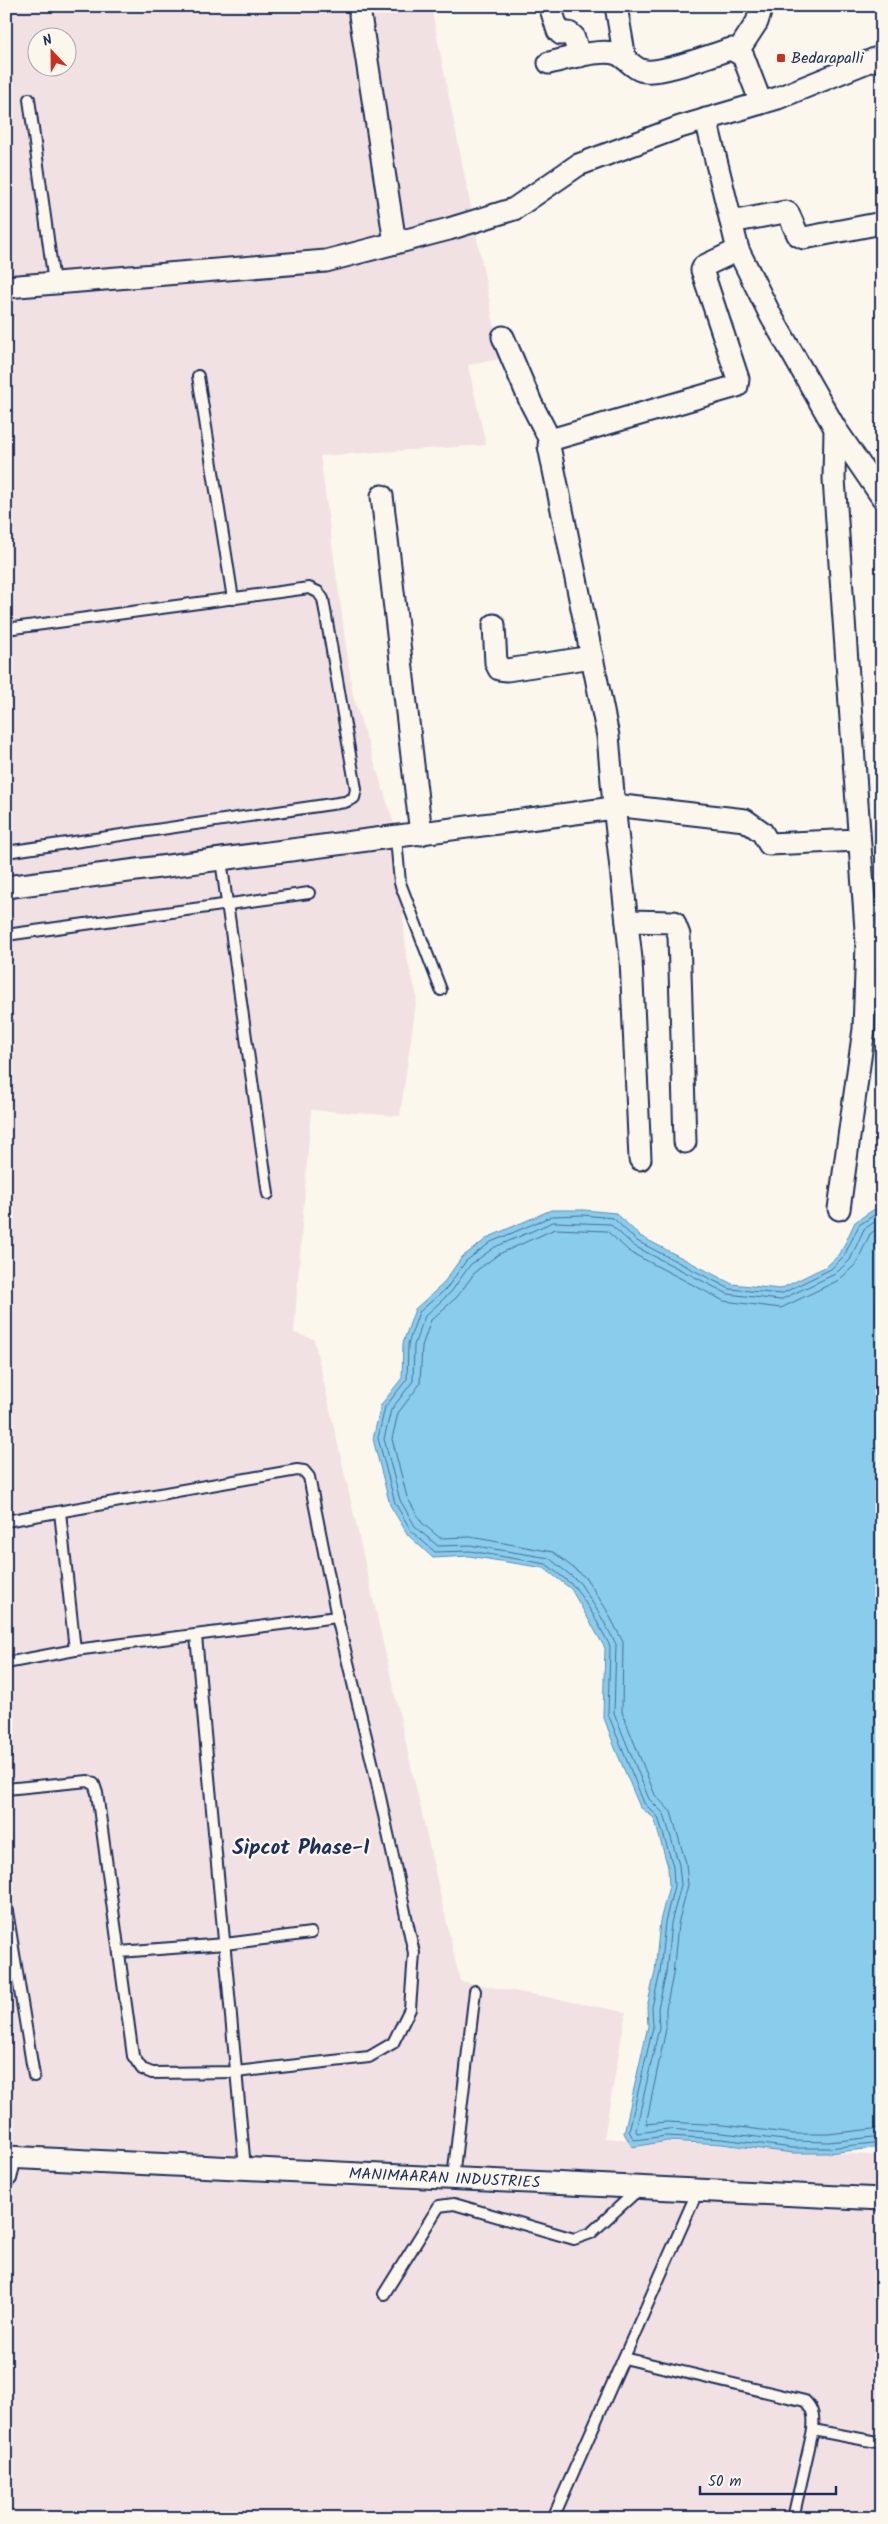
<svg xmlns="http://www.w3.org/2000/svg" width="888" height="2524" viewBox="0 0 888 2524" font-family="Kalam,sans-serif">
	<rect width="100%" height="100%" fill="#fbf7ec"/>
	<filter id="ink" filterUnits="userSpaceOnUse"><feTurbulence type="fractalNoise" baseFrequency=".02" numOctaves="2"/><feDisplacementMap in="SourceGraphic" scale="10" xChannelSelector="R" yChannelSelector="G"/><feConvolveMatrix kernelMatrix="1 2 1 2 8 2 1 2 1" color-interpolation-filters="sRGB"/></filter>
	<g filter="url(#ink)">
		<path fill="#f2e1e3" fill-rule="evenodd" d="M 6,6 L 431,6 L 501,359 L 468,365 L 486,445 L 320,456 L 353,696 L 397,833 L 406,954 L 417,996 L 400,1116 L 311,1110 L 294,1333 L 314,1339 L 460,1981 L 626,2012 L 604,2138 L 882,2156 L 882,2518 L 6,2518 ZM 38,38 L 68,38 L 68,68 L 38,68 Z"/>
		<path fill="#89cceb" stroke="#5d8db3" d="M 882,1204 L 882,2147 L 829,2153 L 793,2153 L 721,2144 L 667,2141 L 632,2147 L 624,2133 L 648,2026 L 647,2007 L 655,1972 L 660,1921 L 669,1886 L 668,1867 L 654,1818 L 640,1807 L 615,1748 L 603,1715 L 605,1648 L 571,1589 L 544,1568 L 469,1556 L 433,1558 L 408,1535 L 390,1505 L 373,1439 L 381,1405 L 402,1378 L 403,1343 L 415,1309 L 442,1285 L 462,1257 L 489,1237 L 551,1210 L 584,1210 L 616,1213 L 640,1236 L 732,1284 L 780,1289 L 827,1266 L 840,1254 L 855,1222 Z"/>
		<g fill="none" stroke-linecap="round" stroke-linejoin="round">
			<g stroke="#476e96" stroke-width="1">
				<path d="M 882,1210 L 859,1225 L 844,1256 L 831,1269 L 781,1294 L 730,1289 L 637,1241 L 613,1218 L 583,1215 L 552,1216 L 491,1242 L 466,1261 L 446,1289 L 419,1312 L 408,1344 L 407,1379 L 385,1407 L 378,1438 L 395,1503 L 412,1532 L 435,1552 L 470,1551 L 546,1564 L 575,1587 L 594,1616 L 610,1646 L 608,1714 L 644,1803 L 658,1817 L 673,1866 L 674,1886 L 665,1922 L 660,1973 L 652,2007 L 653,2027 L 629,2131 L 634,2140 L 667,2136 L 722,2139 L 793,2148 L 829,2148 L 882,2142"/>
				<path d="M 882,1217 L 864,1229 L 850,1260 L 835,1274 L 780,1300 L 728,1294 L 634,1246 L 610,1224 L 553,1222 L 495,1247 L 470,1265 L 451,1292 L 425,1316 L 414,1345 L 413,1381 L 391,1410 L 384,1439 L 400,1500 L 416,1528 L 438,1546 L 470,1545 L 549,1558 L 580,1583 L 599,1613 L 616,1644 L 614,1713 L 649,1799 L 664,1814 L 679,1865 L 681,1885 L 671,1923 L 666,1974 L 658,2008 L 659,2028 L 636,2130 L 637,2133 L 668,2129 L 722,2133 L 793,2141 L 829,2142 L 882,2136"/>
				<path d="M 882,1225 L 870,1234 L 856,1264 L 839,1280 L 781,1308 L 724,1301 L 630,1252 L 607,1231 L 555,1229 L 499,1254 L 476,1271 L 457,1297 L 431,1320 L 422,1346 L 420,1384 L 398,1413 L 392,1439 L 407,1497 L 422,1523 L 440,1538 L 471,1537 L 553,1552 L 586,1578 L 606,1609 L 623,1642 L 622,1712 L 655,1795 L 671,1812 L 686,1863 L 688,1885 L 678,1924 L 673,1975 L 666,2008 L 666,2029 L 646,2124 L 667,2122 L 723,2125 L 794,2134 L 828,2134 L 882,2128"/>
			</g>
			<defs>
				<g id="service">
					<path d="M 29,99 L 54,283"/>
					<path d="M 198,376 L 233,599"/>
					<path d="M 6,629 L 309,588 L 318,592 L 323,599 L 356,789 L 354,798 L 345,802 L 6,852"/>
					<path d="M 396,838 L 400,883 L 441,990"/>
					<path d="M 221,860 L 268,1194"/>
					<path d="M 6,935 L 309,893"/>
					<path d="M 60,1512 L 75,1650"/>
					<path d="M 6,1521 L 297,1470 L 304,1471 L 309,1477 L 337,1617 L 375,1774 L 414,1953 L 410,2009 L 393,2043 L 369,2057 L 236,2072 L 152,2073 L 142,2069 L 133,2056 L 97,1793 L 94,1784 L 88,1781 L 6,1789"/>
					<path d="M 196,1636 L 245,2168"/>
					<path d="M 6,1663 L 75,1650 L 337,1617"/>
					<path d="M 6,1905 L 34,2076"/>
					<path d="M 119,1952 L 225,1944 L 311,1933"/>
					<path d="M 453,2178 L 475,1991"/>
					<path d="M 6,2180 L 11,2179 L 16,2157"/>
					<path d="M 384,2294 L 439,2206 L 454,2204 L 574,2239 L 591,2233 L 639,2189"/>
					<path d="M 624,2358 L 805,2401 C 814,2410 814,2418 813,2430 L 793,2518"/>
					<path d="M 813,2430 L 882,2443"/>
					<path d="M 553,2518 L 698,2190"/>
				</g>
				<g id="minor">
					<path d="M 550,6 L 558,31 L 561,34 L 569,33 L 573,36 L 580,56"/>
					<path d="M 616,6 L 625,59"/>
					<path d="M 360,15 L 395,243"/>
					<path d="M 738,51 L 757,22 L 762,6"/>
					<path d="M 549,63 C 566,59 601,48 617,54 C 627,58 635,71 646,71 C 666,73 710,55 731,49 L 743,56 L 761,103"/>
					<path d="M 706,119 L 738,250 L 771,316 L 835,428 L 882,497"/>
					<path d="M 731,222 L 785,212 L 788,213 L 798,235 L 804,238 L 882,223"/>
					<path d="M 6,287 L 326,261 L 449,229 L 514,209 L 578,165 L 680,127 L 778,98 L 882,56"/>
					<path d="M 503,337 L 531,403 L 550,440"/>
					<path d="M 835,428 L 834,479 L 867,944 L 864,1029 L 839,1209"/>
					<path d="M 382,496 L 421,834"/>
					<path d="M 494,625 L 496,663 L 499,669 L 507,670 L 592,657"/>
					<path d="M 6,887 L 606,809 L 614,805 L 608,736 L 549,446 L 550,440 L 737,386 L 738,379 L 702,270 L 704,266 L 738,250"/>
					<path d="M 627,921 L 674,922 L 679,935 L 685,1142"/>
					<path d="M 640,1159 L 631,959 L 614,805 L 745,820 L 762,832 L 769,844 L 858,840"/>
					<path id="s1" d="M 6,2157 L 882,2199"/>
				</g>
			</defs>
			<use href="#service" stroke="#1b2f5e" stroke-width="14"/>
			<use href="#minor" stroke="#1b2f5e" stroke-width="25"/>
			<use href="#service" stroke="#fbf7ec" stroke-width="10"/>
			<use href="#minor" stroke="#fbf7ec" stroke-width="21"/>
		</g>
	</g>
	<rect fill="#c8321e" stroke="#fbf7ec" stroke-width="2" x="776" y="53" width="10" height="10" rx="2.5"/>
	<g text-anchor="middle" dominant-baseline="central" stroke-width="4.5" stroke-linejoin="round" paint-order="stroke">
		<g font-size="16" fill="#1b2f5e" stroke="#fbf7ec" text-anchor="start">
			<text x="791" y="58">Bedarapalli</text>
		</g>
		<g font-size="16" fill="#1b2f5e" stroke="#fbf7ec">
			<text stroke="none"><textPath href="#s1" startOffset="439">MANIMAARAN INDUSTRIES</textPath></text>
		</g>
		<g font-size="21" font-weight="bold" fill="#1b2f5e" stroke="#fbf7ec">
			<text x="301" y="1848">Sipcot Phase-I</text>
		</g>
	</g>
	<rect width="888" height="2524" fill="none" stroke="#fbf7ec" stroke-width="25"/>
	<rect x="12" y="12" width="863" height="2499" fill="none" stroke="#1b2f5e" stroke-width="2" filter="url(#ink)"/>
	<g transform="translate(52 52) rotate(338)"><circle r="24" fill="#fbf7ec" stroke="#a1a7b3"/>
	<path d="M0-4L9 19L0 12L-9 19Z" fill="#c8321e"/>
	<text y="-8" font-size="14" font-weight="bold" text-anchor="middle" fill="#1b2f5e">N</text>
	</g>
	<path d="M700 2486v8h136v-8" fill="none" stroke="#1b2f5e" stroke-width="2.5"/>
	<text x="708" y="2486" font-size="15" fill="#1b2f5e" stroke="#fbf7ec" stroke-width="4" paint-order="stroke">50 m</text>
</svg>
